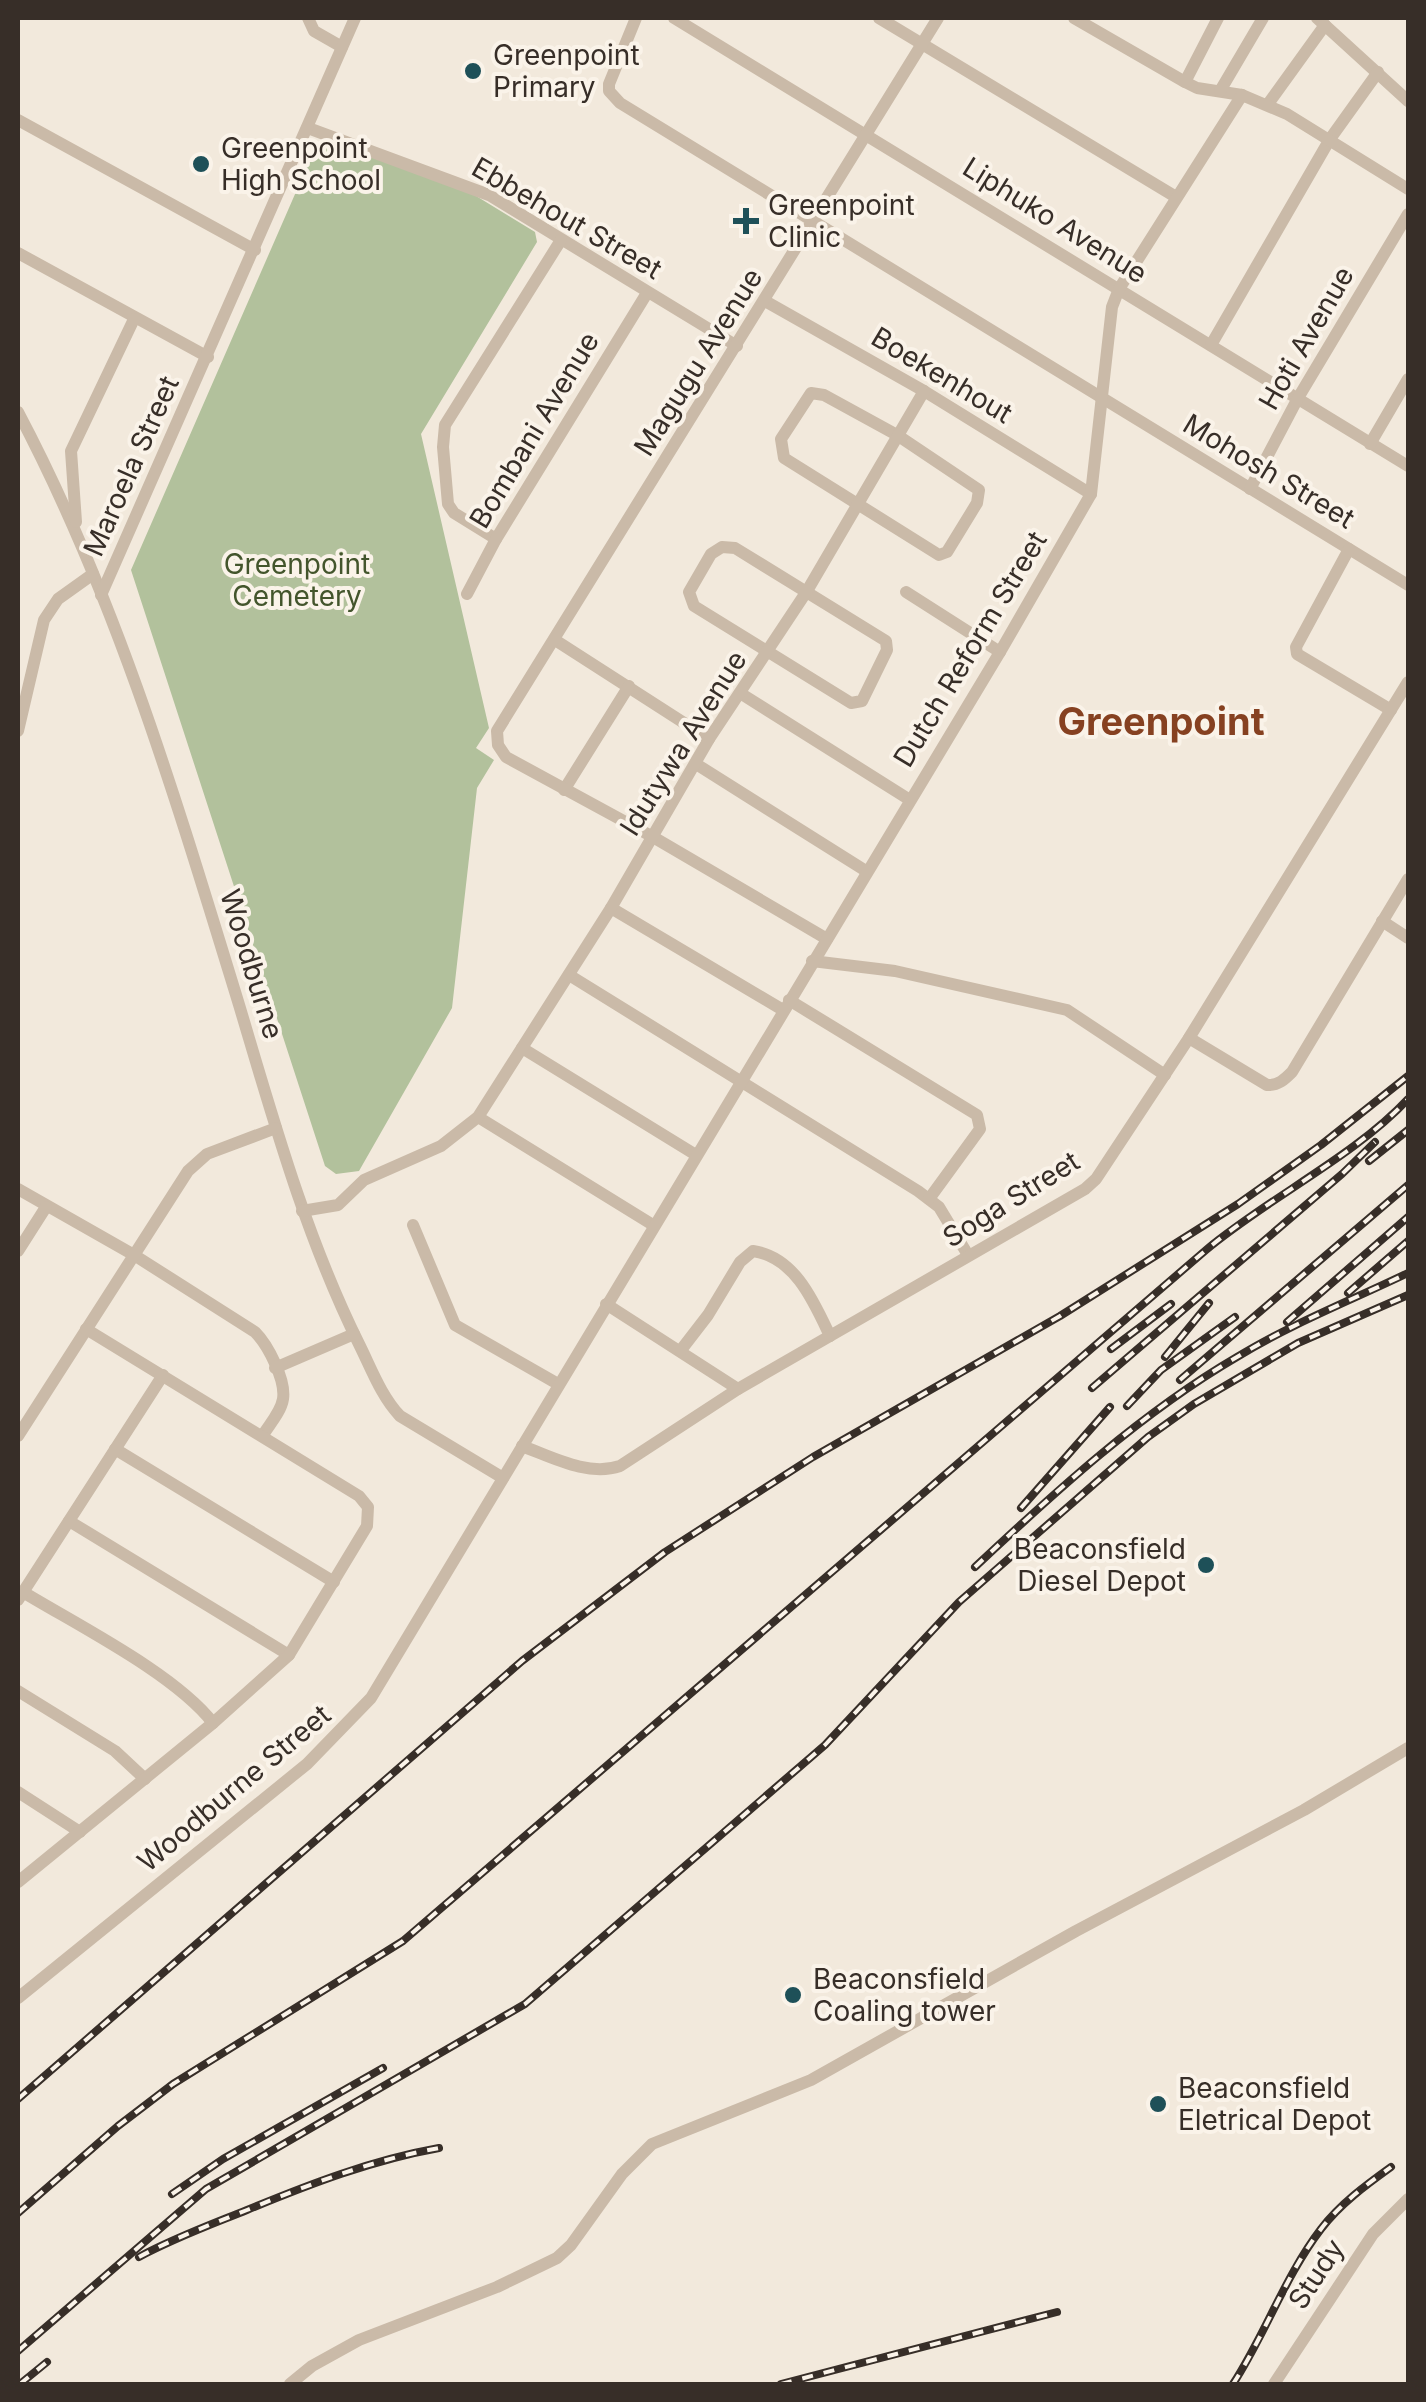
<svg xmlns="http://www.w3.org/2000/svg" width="1426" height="2402" viewBox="0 0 1426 2402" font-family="Inter,sans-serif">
	<rect width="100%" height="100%" fill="#f2e9dc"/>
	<path fill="#b2c19c" d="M 325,141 L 468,191 L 535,232 L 537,242 L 421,434 L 489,728 L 476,748 L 494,760 L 477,788 L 452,1008 L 359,1171 L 336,1174 L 325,1166 L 131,570 L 316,146 Z"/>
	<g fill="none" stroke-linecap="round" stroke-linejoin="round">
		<g stroke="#cabaa8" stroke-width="12">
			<path d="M 308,18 L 314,31 L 342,47"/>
			<path d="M 636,18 L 609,84 L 609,91 L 620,103 L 1408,585"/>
			<path d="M 674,18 L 1408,466"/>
			<path d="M 879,18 L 1176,197"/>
			<path d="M 1074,18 L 1185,82 L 1197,88 L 1242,95"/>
			<path d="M 1317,18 L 1408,101"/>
			<path d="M 1185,82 L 1218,18"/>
			<path d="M 1220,91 L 1263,18"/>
			<path d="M 1268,104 L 1325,25"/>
			<path d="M 18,120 L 255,250"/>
			<path d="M 308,128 L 489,195 L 737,346"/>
			<path d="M 18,253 L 208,357"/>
			<path d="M 765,301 L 924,391 L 1091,494"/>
			<path d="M 1211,345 L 1330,139 L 1378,72"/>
			<path d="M 811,393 L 824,395 L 897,435 L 979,490 L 977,503 L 947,552 L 939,555 L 784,458 L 781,439 Z"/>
			<path d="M 18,412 C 117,599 178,806 240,1008 C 274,1122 306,1237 359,1344 C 371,1368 381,1396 400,1416 L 503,1478"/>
			<path d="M 1370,444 L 1408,379"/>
			<path d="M 1250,489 L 1298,398 L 1408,214"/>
			<path d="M 76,522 L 71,451 L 134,319"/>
			<path d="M 496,539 L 454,513 L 448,504 L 443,447 L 445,425 L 561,240"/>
			<path d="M 722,547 L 735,548 L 886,641 L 887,650 L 862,701 L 851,703 L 694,606 L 689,592 L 711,554 Z"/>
			<path d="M 1349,549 L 1296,647 L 1297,654 L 1391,710"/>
			<path d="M 906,592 L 1000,652"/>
			<path d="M 467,594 L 496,539 L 647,293"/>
			<path d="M 101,595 L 355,18"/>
			<path d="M 555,640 L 709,739"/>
			<path d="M 740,693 L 910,800"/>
			<path d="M 18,731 L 44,620 L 58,599 L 93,574"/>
			<path d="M 696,764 L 866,871"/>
			<path d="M 564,790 L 629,686"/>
			<path d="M 611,908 L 783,1010"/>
			<path d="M 1382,921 L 1408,938"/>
			<path d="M 827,939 L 653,837 L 506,757 L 498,745 L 497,731 L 938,18"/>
			<path d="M 812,961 L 895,971 L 1067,1010 L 1165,1075"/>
			<path d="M 569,975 L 918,1191 L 939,1207 L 968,1255"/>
			<path d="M 789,1000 L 977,1115 L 980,1129 L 929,1199"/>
			<path d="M 1189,1038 L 1267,1085 C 1278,1086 1285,1079 1292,1072 L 1408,879"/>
			<path d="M 522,1048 L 696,1155"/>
			<path d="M 478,1117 L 653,1225"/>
			<path d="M 18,1189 L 134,1255 L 255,1332 C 268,1345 286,1380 283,1399 C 281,1412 269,1425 263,1435"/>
			<path d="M 302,1211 L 338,1205 L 364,1180 L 441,1146 L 478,1117 L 611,908 L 709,739 L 807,591 L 924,391"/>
			<path d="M 413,1225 L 455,1325 L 558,1384"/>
			<path d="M 18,1251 L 46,1207"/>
			<path d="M 606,1304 L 738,1389"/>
			<path d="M 681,1350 L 708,1315 L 740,1262 L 753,1251 C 795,1257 814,1302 830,1336"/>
			<path d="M 275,1368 L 354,1334"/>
			<path d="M 18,1436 L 188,1171 L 207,1154 L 276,1128"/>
			<path d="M 522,1446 C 552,1457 588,1477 620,1466 L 738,1389 L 1085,1189 L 1096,1179 L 1189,1038 L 1408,682"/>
			<path d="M 115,1449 L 334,1582"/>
			<path d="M 69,1521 L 289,1655"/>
			<path d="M 23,1592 C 79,1626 175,1674 213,1723"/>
			<path d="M 18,1600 L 163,1375"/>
			<path d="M 18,1691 L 115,1751 L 145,1779"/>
			<path d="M 18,1792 L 80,1832"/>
			<path d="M 18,1882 L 213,1723 L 289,1655 L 367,1526 L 368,1507 L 359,1496 L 86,1329"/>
			<path d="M 18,1998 L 307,1764 L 371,1698 L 1000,652 L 1091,494 L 1112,307 L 1119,289 L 1242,95 L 1287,114 L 1408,189"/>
			<path d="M 290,2384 L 312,2366 L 359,2340 L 497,2287 L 557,2258 L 571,2245 L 622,2174 L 652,2144 L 811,2080 L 1076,1931 L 1304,1810 L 1408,1748"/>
			<path d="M 1274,2384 L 1373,2234 L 1408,2199"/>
		</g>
		<defs>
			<g id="rail">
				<path d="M 1369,1161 L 1408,1130"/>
				<path d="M 1348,1293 L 1408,1241"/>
				<path d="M 1287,1322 L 1408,1217"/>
				<path d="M 1111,1349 L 1171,1304"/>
				<path d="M 1165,1357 L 1209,1303"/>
				<path d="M 1180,1380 L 1408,1185"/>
				<path d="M 1092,1388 L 1342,1174 L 1375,1142"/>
				<path d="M 1127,1406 L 1161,1370 L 1235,1317"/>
				<path d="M 1021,1508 L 1110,1407"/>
				<path d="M 975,1567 C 1056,1491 1141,1413 1237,1357 C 1291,1324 1352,1300 1408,1273"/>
				<path d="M 18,2099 L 522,1661 L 665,1552 L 813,1457 L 1060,1316 L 1238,1204 L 1321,1145 L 1408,1076"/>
				<path d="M 172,2194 L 223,2159 L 383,2068"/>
				<path d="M 18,2213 L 118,2126 L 173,2084 L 403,1941 L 1206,1250 C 1268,1198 1355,1156 1408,1099"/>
				<path d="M 139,2257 C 174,2238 210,2225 247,2210 C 310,2184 372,2160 439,2148"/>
				<path d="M 18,2351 L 206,2189 L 525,2004 L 825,1745 L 959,1602 L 1148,1437 L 1194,1404 L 1298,1343 L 1408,1295"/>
				<path d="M 20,2384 L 47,2362"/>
				<path d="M 781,2384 L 1057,2312"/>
				<path d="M 1233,2384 C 1265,2335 1285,2276 1321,2229 C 1340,2204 1366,2185 1391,2167"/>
			</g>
		</defs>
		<use href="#rail" stroke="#372e28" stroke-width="8"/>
		<use href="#rail" stroke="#faf3e9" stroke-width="4" stroke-dasharray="11" stroke-linecap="butt"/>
	</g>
	<g fill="#1e5058" stroke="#faf3e9" stroke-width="4">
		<circle cx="473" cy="71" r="10"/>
		<circle cx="201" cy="164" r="10"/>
		<path d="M741 206h10v10h10v10h-10v10h-10v-10h-10v-10h10z"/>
		<circle cx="1206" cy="1565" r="10"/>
		<circle cx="793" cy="1995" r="10"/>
		<circle cx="1158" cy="2104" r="10"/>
	</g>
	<g text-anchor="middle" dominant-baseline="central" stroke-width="8" stroke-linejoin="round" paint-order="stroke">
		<g font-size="28" fill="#372e28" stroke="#faf3e9" text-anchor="start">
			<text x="493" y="55">Greenpoint<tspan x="493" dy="32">Primary</tspan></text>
			<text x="221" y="148">Greenpoint<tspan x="221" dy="32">High School</tspan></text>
			<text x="768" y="205">Greenpoint<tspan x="768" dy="32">Clinic</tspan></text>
			<text x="1186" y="1549" text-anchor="end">Beaconsfield<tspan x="1186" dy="32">Diesel Depot</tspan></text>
			<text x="813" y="1979">Beaconsfield<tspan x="813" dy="32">Coaling tower</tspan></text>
			<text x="1178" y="2088">Beaconsfield<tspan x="1178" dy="32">Eletrical Depot</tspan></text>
		</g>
		<g font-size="28" fill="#372e28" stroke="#faf3e9">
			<text transform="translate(567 218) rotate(30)">Ebbehout Street</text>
			<text transform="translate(1055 220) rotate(32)">Liphuko Avenue</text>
			<text transform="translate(1306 338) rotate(-60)">Hoti Avenue</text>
			<text transform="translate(698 362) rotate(-58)">Magugu Avenue</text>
			<text transform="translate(942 375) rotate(31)">Boekenhout</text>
			<text transform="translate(534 430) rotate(-59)">Bombani Avenue</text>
			<text transform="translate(131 466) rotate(-66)">Maroela Street</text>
			<text transform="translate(1269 471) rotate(31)">Mohosh Street</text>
			<text transform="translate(970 649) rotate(-59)">Dutch Reform Street</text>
			<text transform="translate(683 743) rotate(-58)">Idutywa Avenue</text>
			<text transform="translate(252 964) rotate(73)">Woodburne</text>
			<text transform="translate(1011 1199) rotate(-32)">Soga Street</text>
			<text transform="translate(234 1788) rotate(-40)">Woodburne Street</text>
			<text transform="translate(1316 2274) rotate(-57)">Study</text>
		</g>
		<g font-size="28" fill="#43552c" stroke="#faf3e9">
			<text x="297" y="564">Greenpoint<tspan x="297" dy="32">Cemetery</tspan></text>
		</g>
		<g font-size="38" font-weight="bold" fill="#864121" stroke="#faf3e9">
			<text x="1161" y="721">Greenpoint</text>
		</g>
	</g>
	<rect width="1426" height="2402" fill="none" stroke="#372e28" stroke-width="40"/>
</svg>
